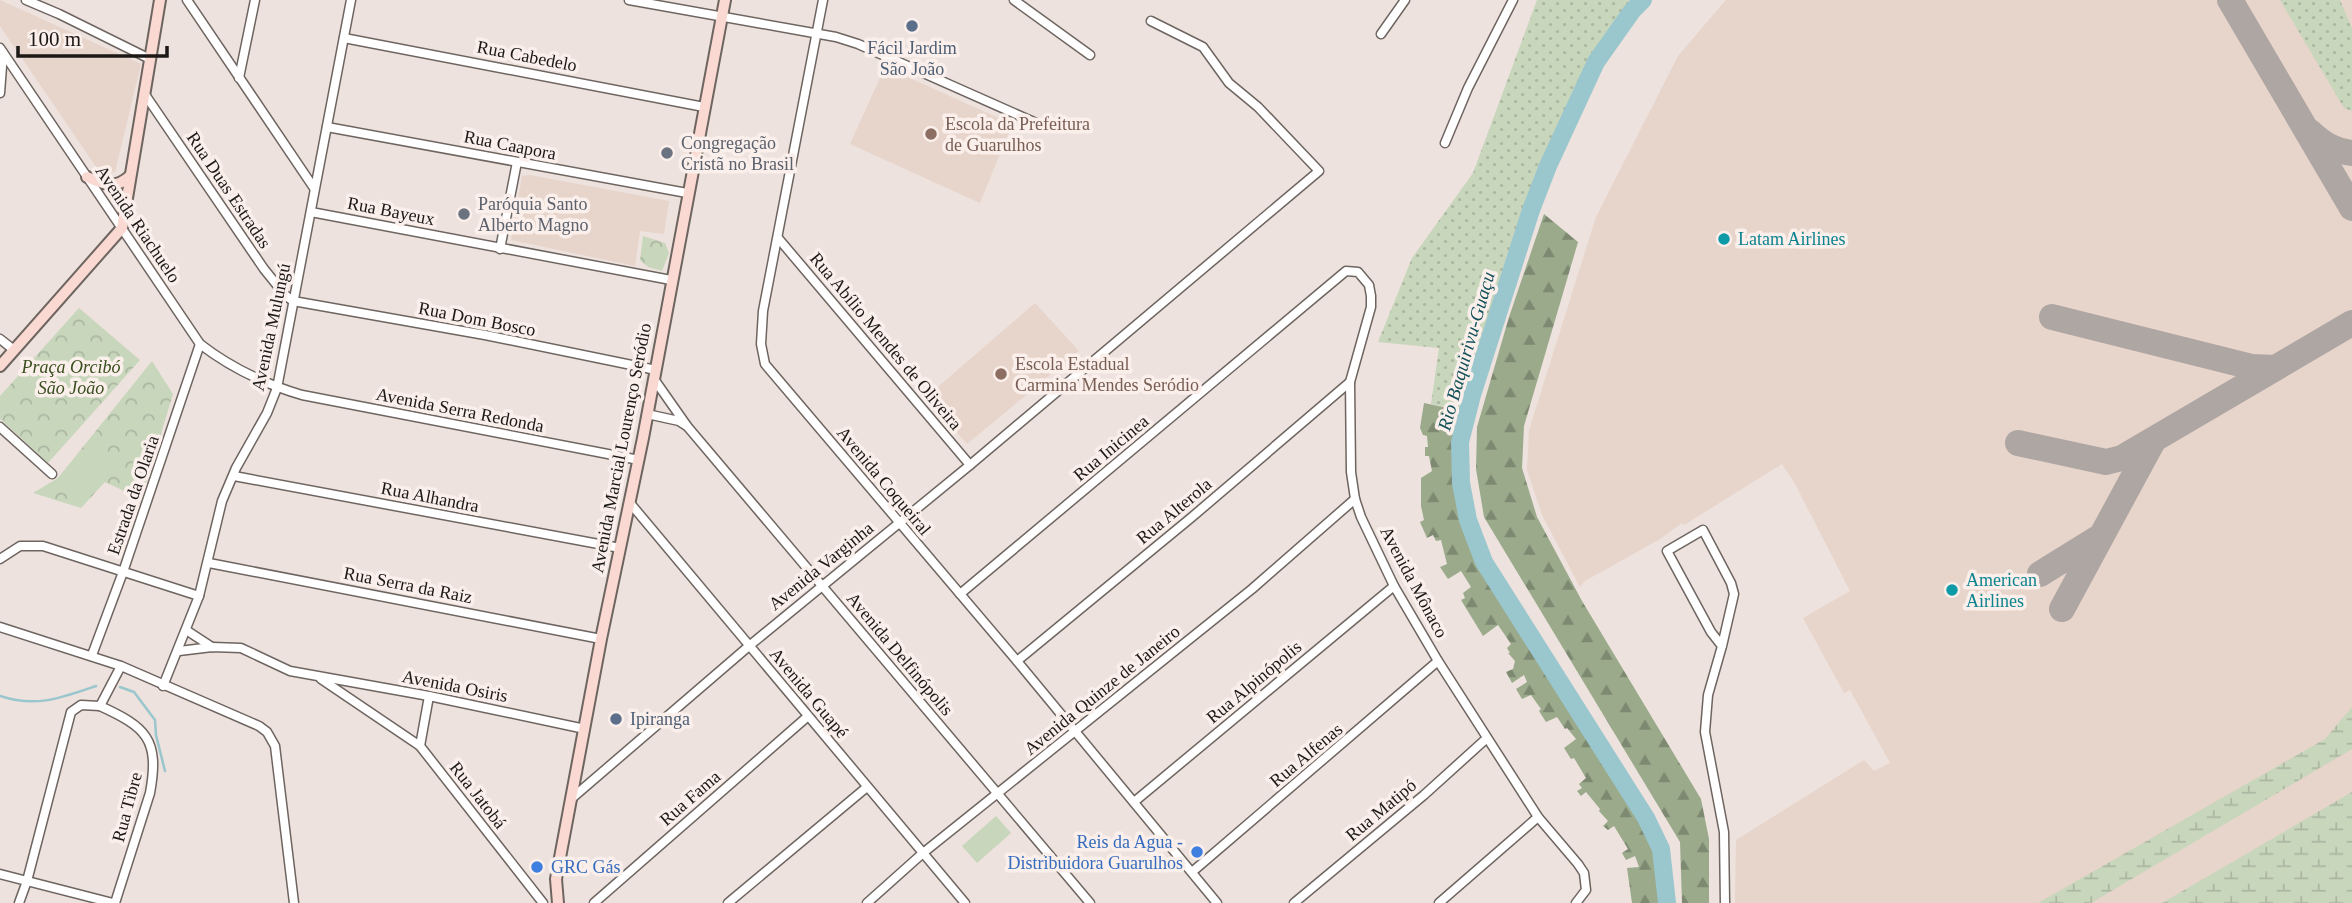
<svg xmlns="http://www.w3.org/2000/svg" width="2352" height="903" viewBox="0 0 2352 903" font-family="'Times New Roman',serif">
	<defs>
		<pattern id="grass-dots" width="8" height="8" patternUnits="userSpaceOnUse" patternTransform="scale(1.75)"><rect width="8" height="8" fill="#c8d6bc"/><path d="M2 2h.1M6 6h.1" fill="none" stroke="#abb7a1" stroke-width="1.8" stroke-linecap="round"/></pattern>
		<pattern id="forest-firs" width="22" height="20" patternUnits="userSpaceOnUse" patternTransform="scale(1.75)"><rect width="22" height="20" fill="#9aaa8b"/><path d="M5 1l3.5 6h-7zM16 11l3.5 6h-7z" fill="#7d8971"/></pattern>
		<pattern id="wetland-marsh" width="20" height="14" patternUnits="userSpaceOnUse" patternTransform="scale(1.75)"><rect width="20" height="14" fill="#c8d6bc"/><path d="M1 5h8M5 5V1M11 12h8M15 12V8" fill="none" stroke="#abb7a1"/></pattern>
		<pattern id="park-crowns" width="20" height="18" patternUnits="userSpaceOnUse" patternTransform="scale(1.75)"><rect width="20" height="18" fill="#c8d6bc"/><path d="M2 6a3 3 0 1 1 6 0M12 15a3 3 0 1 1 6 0" fill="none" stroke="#abb7a1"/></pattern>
	</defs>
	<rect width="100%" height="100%" fill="#ede2dd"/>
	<g fill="#e7d4cb">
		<path d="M 0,0 L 141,64 L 115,172 L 101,174 L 0,26 Z"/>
		<path d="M 1726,0 L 2352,0 L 2352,903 L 1735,903 L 1736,840 L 1864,760 L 1874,771 L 1890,763 L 1850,690 L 1844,693 L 1803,618 L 1850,591 L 1794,482 L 1782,464 L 1684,525 L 1682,523 L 1660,539 L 1585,581 L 1580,587 L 1542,515 L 1527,470 L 1529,430 L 1596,217 L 1678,56 Z"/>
		<path d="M 885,67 L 1012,124 L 980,203 L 850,144 Z"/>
		<path d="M 530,175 L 669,201 L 664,234 L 640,231 L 635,266 L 511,240 L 522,176 Z"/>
		<path d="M 1035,303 L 1079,351 L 967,444 L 925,398 Z"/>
	</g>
	<g fill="url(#grass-dots)">
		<path d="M 1537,0 L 1644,0 L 1632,11 L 1564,115 L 1518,250 L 1468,412 L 1431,404 L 1439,348 L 1378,342 L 1412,258 L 1473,173 Z"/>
		<path d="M 2280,0 L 2340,0 L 2352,28 L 2352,111 L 2344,108 Z"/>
	</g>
	<g fill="url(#forest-firs)">
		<path d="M 1544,214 L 1578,242 L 1524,426 L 1522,468 L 1537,517 L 1582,601 L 1701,799 L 1709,839 L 1709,903 L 1682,903 L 1680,842 L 1484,517 L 1476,469 L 1477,427 L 1509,317 Z"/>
		<path d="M 1424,403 L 1462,411 L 1453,448 L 1455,485 L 1479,564 L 1561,692 L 1587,738 L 1616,775 L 1639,816 L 1663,878 L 1664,903 L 1632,903 L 1627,868 L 1639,867 L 1635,856 L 1626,860 L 1622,853 L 1628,849 L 1614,826 L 1608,830 L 1603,826 L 1608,821 L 1599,811 L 1600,809 L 1586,792 L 1581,796 L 1577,791 L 1582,788 L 1579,784 L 1586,778 L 1574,758 L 1571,759 L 1564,748 L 1576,739 L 1567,728 L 1565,729 L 1557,717 L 1546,722 L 1539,711 L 1541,709 L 1531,695 L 1522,699 L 1516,689 L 1527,682 L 1524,675 L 1512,683 L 1506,672 L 1513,669 L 1515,661 L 1508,653 L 1510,653 L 1507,648 L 1511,644 L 1498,625 L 1483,636 L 1461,600 L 1465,598 L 1463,593 L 1471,587 L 1461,571 L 1448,579 L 1440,567 L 1447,564 L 1441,540 L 1436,541 L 1433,535 L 1427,538 L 1420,522 L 1424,520 L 1421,506 L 1421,478 L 1432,471 L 1429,456 L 1425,456 L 1425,447 L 1428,447 L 1427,436 L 1423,435 L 1420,428 Z"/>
	</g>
	<g fill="url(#wetland-marsh)">
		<path d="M 2352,707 L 2352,749 L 2091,903 L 2038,903 L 2325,739 Z"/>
		<path d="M 2352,792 L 2352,903 L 2162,903 Z"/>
	</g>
	<g fill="url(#park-crowns)">
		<path d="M 643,236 L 665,243 L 669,253 L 662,271 L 648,267 L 640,260 Z"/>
		<path d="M 79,308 L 140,360 L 48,463 L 0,419 L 0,396 Z"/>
		<path d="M 152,361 L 173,394 L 141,499 L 105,482 L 81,508 L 33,493 L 58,478 Z"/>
	</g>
	<g fill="#c8d6bc">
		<path d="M 87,445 L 109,465 L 79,496 L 58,478 Z"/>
		<path d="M 996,816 L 1011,833 L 977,863 L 962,846 Z"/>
	</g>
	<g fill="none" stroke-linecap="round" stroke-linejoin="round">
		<g stroke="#9ac6ce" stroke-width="2.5">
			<path d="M 120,687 L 134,692 L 155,720 L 156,735 L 165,771"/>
			<path d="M 0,696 C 36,708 61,698 96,686"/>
		</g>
		<path stroke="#9ac6ce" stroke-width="18" d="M 1643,0 L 1632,11 L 1596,62 L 1548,166 L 1531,210 L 1472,395 L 1460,442 L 1461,483 L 1468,520 L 1484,562 L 1646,818 L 1661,849 L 1667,903"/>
		<g stroke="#aea6a2" stroke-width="26">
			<path d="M 2230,0 L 2352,208"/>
			<path d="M 2310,132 C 2323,144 2334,151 2352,153"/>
			<path d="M 2052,317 L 2252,367 L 2275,368"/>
			<path d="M 2018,443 L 2106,462 L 2122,458 L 2352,323"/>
			<path d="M 2040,574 L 2098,538"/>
			<path d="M 2062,609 L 2153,441"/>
		</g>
		<defs>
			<g id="street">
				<path d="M 26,0 L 59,14 L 150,59"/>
				<path d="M 187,0 L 314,188"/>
				<path d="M 629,0 L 836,37 L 858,44 L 1043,126"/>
				<path d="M 823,0 L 763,311 L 761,344 L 765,364 L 1017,661 L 1217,903"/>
				<path d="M 1014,0 L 1090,55"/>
				<path d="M 1381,34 L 1405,0"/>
				<path d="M 344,38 L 704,107"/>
				<path d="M 0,48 L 200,344 C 231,368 265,384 302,395 L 639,460"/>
				<path d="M 239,78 L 255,0"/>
				<path d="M 0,93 L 3,53"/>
				<path d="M 144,93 L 264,269 L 285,295 L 293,301 L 485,335 L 656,370"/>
				<path d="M 327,127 L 687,193"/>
				<path d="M 1445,143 L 1468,88 L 1513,0"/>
				<path d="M 311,212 L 671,280"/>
				<path d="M 778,238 L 970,465"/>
				<path d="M 500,249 L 517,162"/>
				<path d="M 0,339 L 14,350"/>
				<path d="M 647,414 L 679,421 L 687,426 L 654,379"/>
				<path d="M 687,426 L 1090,903"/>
				<path d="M 0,427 L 52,474"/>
				<path d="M 234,476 L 620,548"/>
				<path d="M 630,503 L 965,903"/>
				<path d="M 0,559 L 20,546 L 43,546 L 199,596"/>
				<path d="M 209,563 L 601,639"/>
				<path d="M 960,594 L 1346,271 L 1358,272 L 1369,285 L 1371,296 L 1371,307 L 1350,382 L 1351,472 L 1355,499 L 1361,517 L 1394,586 L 1438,661 L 1538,817 L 1578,864 L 1584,873 L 1586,890 L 1576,903"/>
				<path d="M 0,627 L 121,666 L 259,726 L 267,732 L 275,746 L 294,903"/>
				<path d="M 186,630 L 212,647"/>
				<path d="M 1722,646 L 1711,632 L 1667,551 L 1703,530 L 1731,583 L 1734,594 L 1722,646 L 1708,695 L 1705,732 L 1724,832 L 1725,903"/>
				<path d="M 179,651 L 212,647 L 241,648 L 290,671 L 429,696 L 585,729"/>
				<path d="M 92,655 L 123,572 L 200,344"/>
				<path d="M 1017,661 L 1192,517 L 1350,382"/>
				<path d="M 321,679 L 420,746"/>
				<path d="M 163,686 L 199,596 L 222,501 L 236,468 L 267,413 L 277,388 L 351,0"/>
				<path d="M 429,696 L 420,746 L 543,903"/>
				<path d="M 571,799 L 749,646 L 970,465 L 1319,171 L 1258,107 L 1229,83 L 1203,47 L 1151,21"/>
				<path d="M 1134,802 L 1394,586"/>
				<path d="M 1192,872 L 1438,661"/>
				<path d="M 0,874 L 113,903"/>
				<path d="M 19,903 L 27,881 L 71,712 L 81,705 L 100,706"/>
				<path d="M 115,903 L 150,793 C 160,739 146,727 100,706 L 121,666"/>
				<path d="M 594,903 L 807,717"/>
				<path d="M 728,903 L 867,787"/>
				<path d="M 867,903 L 923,853 L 1252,589 L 1355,499"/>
				<path d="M 1294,903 L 1424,795 L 1487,738"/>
				<path d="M 1439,903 L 1538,817"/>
			</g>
			<g id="secondary">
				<path d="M 87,177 C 104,184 115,190 130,176"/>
				<path d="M 0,366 L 122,228 L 160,0"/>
				<path d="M 558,903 L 556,879 L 601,639 L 643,438 L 725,0"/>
			</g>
		</defs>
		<use href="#street" stroke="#6e6560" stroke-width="11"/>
		<use href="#secondary" stroke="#6e6560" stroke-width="14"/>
		<use href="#street" stroke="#fff" stroke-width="8"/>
		<use href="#secondary" stroke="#f9d9d1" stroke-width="10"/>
	</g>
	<g fill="#5c6f8a" stroke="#faefea" stroke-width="2.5">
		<circle cx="912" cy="26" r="7"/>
		<circle cx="616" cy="719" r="7"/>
	</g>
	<g fill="#8d6e63" stroke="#faefea" stroke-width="2.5">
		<circle cx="931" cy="134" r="7"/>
		<circle cx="1001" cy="374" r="7"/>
	</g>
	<g fill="#6b7280" stroke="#faefea" stroke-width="2.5">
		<circle cx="667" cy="153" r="7"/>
		<circle cx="464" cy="214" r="7"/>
	</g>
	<g fill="#0f9aa8" stroke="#faefea" stroke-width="2.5">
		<circle cx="1724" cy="239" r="7"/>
		<circle cx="1952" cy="590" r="7"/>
	</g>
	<g fill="#3f7fe0" stroke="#faefea" stroke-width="2.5">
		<circle cx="1197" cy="852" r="7"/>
		<circle cx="537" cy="867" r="7"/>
	</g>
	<g text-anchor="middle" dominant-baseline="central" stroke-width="7" stroke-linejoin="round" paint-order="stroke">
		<g font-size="18" fill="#4e5e75" stroke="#faefea">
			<text x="912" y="48">Fácil Jardim<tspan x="912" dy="21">São João</tspan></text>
			<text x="630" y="719" text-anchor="start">Ipiranga</text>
		</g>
		<g font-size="18" fill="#1b1816" stroke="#faefea">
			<text transform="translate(527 56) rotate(11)">Rua Cabedelo</text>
			<text transform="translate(510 145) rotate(11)">Rua Caapora</text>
			<text transform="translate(229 190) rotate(56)">Rua Duas Estradas</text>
			<text transform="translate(391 211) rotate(11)">Rua Bayeux</text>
			<text transform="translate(138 224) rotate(56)">Avenida Riachuelo</text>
			<text transform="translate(477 319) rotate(11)">Rua Dom Bosco</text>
			<text transform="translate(271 327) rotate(-78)">Avenida Mulungú</text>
			<text transform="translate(886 341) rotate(50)">Rua Abílio Mendes de Oliveira</text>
			<text transform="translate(460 410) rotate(11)">Avenida Serra Redonda</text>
			<text transform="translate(621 448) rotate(-79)">Avenida Marcial Lourenço Seródio</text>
			<text transform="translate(1111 448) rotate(-40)">Rua Inicinea</text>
			<text transform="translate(884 481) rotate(50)">Avenida Coqueiral</text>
			<text transform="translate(133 495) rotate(-71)">Estrada da Olaria</text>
			<text transform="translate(430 497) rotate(11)">Rua Alhandra</text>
			<text transform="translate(1174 511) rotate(-40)">Rua Alterola</text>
			<text transform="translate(821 566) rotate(-39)">Avenida Varginha</text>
			<text transform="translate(1414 582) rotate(62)">Avenida Mônaco</text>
			<text transform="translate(408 585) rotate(11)">Rua Serra da Raiz</text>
			<text transform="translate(900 654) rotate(50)">Avenida Delfinópolis</text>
			<text transform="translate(1254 682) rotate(-40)">Rua Alpinópolis</text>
			<text transform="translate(455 686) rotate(11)">Avenida Osiris</text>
			<text transform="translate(1102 690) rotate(-39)">Avenida Quinze de Janeiro</text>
			<text transform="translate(809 693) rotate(50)">Avenida Guapé</text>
			<text transform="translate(1306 755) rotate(-40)">Rua Alfenas</text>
			<text transform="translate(478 795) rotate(52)">Rua Jatobá</text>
			<text transform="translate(690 798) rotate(-41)">Rua Fama</text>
			<text transform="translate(127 807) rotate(-75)">Rua Tibre</text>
			<text transform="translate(1381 810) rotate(-40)">Rua Matipó</text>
		</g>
		<g font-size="18" fill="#785e54" stroke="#faefea" text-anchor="start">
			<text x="945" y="124">Escola da Prefeitura<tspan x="945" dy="21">de Guarulhos</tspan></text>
			<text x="1015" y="364">Escola Estadual<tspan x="1015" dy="21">Carmina Mendes Seródio</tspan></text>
		</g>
		<g font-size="18" fill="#5b616d" stroke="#faefea" text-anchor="start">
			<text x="681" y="143">Congregação<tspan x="681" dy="21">Cristã no Brasil</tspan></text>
			<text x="478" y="204">Paróquia Santo<tspan x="478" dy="21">Alberto Magno</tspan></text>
		</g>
		<g font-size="18" fill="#0d838f" stroke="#faefea" text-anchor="start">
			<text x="1738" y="239">Latam Airlines</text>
			<text x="1966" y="580">American<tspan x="1966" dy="21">Airlines</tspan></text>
		</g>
		<g font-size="18" font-style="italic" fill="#394f1f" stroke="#faefea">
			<text x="71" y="367">Praça Orcibó<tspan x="71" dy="21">São João</tspan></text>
		</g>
		<g font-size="18" fill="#366cbe" stroke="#faefea" text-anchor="end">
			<text x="1183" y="842">Reis da Agua -<tspan x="1183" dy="21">Distribuidora Guarulhos</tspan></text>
			<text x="551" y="867" text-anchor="start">GRC Gás</text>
		</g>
		<g font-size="19" font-style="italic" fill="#114f59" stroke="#faefea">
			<text transform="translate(1466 351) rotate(-74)">Rio Baquirivu-Guaçu</text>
		</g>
	</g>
	<path d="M18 46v10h149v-10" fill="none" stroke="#1b1816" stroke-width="3.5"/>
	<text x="28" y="46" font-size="21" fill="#1b1816" stroke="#faefea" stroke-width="5" paint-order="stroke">100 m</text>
</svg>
